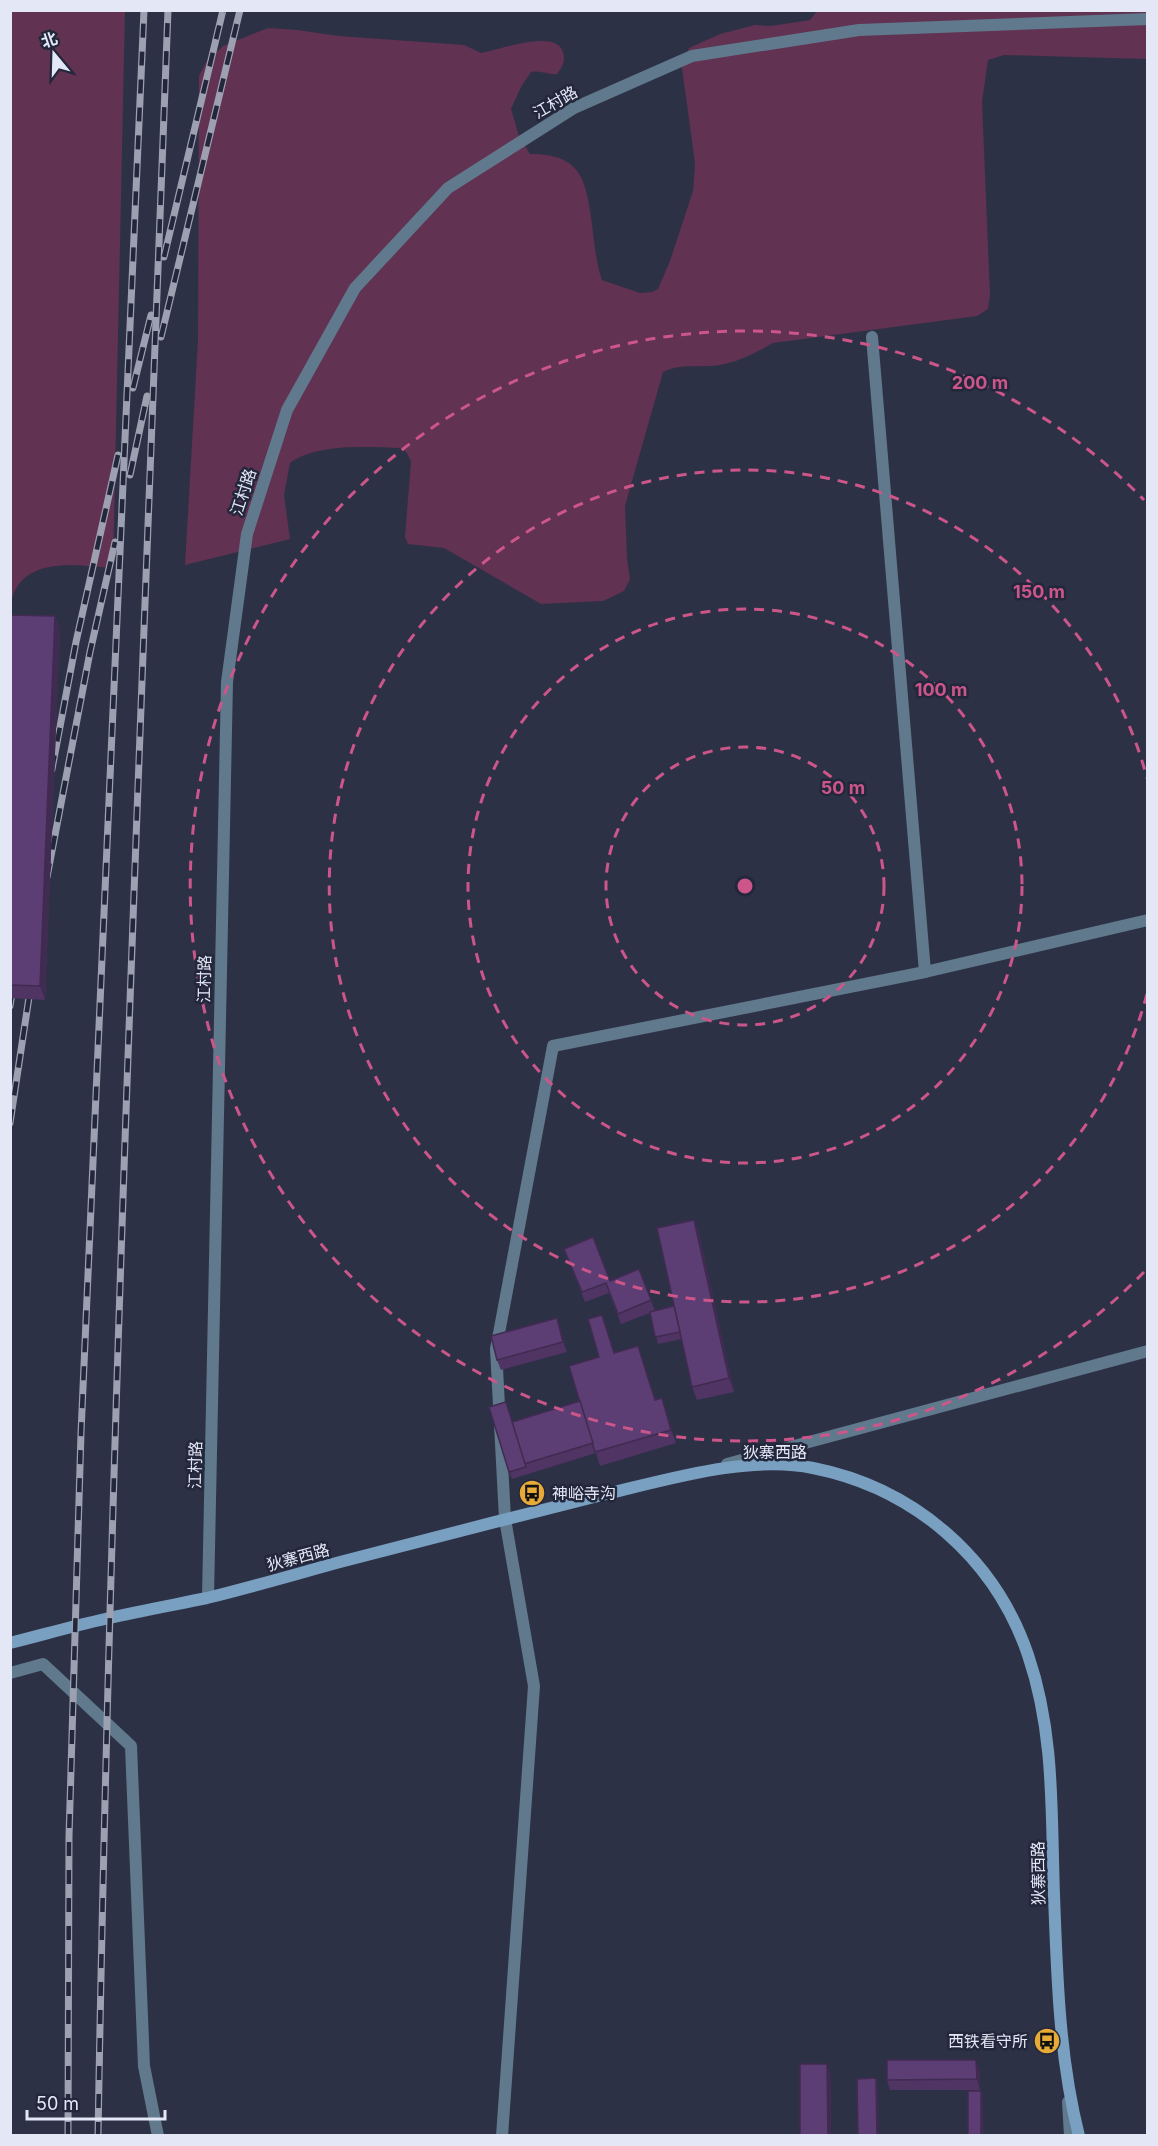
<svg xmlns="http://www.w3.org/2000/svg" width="1158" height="2146" viewBox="0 0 1158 2146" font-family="Inter,'Noto Sans SC',sans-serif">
	<rect width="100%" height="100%" fill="#2d3146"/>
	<g fill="#613251">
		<path d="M 11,11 L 125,11 L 113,568 C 80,566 24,555 12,599 C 10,606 11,615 11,623 Z"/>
		<path d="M 817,11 L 1147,11 L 1147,59 L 1004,55 L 988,60 L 982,102 L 990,295 L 988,309 L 977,316 L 773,343 C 757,352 739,362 720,365 C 700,368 681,363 663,372 L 625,506 L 627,559 L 630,579 L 624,591 L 603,601 L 541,604 L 444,548 L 408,544 L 405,537 L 411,461 L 407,453 L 401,448 C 368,447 317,443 290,463 L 284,495 L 290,539 L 185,565 L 198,340 L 199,76 L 206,62 L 223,46 L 268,28 L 297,30 L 339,36 L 464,45 L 481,53 C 499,50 556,28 563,52 C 566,61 562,67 557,74 C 548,75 540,70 531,72 L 521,87 L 511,109 L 519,136 L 530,154 C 546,154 566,156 577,171 C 594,192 591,251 602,280 L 640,293 L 652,292 L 658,289 L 670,261 L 693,191 L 695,163 L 682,68 L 689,48 L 720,34 L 755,25 L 771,26 L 810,20 Z"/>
	</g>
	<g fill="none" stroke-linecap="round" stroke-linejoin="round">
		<g stroke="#60798d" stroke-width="12">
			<path d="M 872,337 L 925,972"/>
			<path d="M 727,1464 L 1148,1351"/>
			<path d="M 10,1673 L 43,1664 L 131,1746 L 144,2066 L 158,2136"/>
			<path d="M 502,2136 L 534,1686 L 505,1519 L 496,1349 L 553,1046 L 925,972 L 1148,920"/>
		</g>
		<g stroke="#60798d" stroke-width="12">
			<path d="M 208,1597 L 227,682 L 247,534 L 287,410 L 355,288 L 448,188 L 574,108 L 692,56 L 859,30 L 1148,19"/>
			<path d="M 1068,2102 L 1070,2136"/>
		</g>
		<path stroke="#79a0c0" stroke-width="12" d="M 10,1643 C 42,1635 73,1626 105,1619 C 139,1611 173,1605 207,1598 C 252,1587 296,1574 340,1562 C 429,1539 517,1516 606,1494 C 670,1479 749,1455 813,1468 C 914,1488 995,1558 1028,1655 C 1055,1734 1051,1813 1054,1895 C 1057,1975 1059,2057 1079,2136"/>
		<defs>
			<g id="rail">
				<path d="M 164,257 L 223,10"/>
				<path d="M 161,337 L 240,10"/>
				<path d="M 133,388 L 151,315"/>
				<path d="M 130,475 L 147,396"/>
				<path d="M 52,769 L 76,642 L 118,455"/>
				<path d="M 47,877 L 90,652 L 115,542"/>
				<path d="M 10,1006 L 14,982"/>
				<path d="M 10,1123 L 31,984"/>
				<path d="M 68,2136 L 69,1837 L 81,1433 L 144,10"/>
				<path d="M 98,2136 C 110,1427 141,719 168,10"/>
			</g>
		</defs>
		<use href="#rail" stroke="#9ca0b0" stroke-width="7"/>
		<use href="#rail" stroke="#23273c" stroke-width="4.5" stroke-dasharray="14" stroke-linecap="butt"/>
	</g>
	<g fill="#4f3464">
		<path d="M 10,615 L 55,616 L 60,630 L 45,1000 L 10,998 Z"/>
		<path d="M 694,1220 L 699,1233 L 734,1392 L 697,1400 L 692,1387 L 682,1339 L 658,1344 L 650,1313 L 621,1324 L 609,1293 L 585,1302 L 564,1249 L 610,1281 L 639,1269 L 655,1311 L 674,1306 Z"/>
		<path d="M 557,1318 L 567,1352 L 501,1370 L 497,1360 Z"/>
		<path d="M 607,1329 L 614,1353 L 638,1346 L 656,1400 L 662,1398 L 676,1443 L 600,1466 L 596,1453 L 512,1479 L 509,1472 L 512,1422 L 580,1401 L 599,1357 Z"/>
		<path d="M 980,2070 L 980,2090 L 890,2090 L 887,2080 Z"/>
	</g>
	<g fill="#402b51">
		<path d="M 55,616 L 60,630 L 45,1000 L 40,986 Z"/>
		<path d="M 694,1220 L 699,1233 L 734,1392 L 729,1378 Z"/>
		<path d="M 557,1318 L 561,1329 L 567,1352 L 563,1342 Z"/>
		<path d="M 638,1346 L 643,1359 L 660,1414 L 655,1400 Z"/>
		<path d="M 662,1398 L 667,1412 L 676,1443 L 671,1430 Z"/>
		<path d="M 976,2060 L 980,2070 L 980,2090 L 977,2079 Z"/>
		<path d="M 827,2064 L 831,2075 L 831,2136 L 828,2136 Z"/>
		<path d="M 876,2078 L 878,2085 L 879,2136 L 877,2136 Z"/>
		<path d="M 981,2091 L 983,2098 L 984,2136 L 981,2136 Z"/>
	</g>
	<g fill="#5c3d74" stroke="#402b51" stroke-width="1.5">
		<path d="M 10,615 L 55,616 L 40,986 L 10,985 Z"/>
		<path d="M 694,1220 L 729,1378 L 692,1387 L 657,1228 Z"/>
		<path d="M 593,1237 L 610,1281 L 639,1269 L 651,1300 L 618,1314 L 606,1283 L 582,1292 L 564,1249 Z"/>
		<path d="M 674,1306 L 680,1332 L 655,1337 L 650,1312 Z"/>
		<path d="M 602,1315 L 614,1353 L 638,1346 L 655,1400 L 662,1398 L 671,1430 L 595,1452 L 569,1366 L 599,1357 L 588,1319 Z"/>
		<path d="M 557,1318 L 563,1342 L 497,1360 L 491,1336 Z"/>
		<path d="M 580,1401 L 593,1443 L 524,1464 L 512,1422 Z"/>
		<path d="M 506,1402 L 526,1467 L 509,1472 L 489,1407 Z"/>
		<path d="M 887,2060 L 976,2060 L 977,2079 L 887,2080 Z"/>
		<path d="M 800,2064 L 827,2064 L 828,2136 L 800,2136 Z"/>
		<path d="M 876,2078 L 877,2136 L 858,2136 L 857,2079 Z"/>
		<rect x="968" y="2091" width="13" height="45"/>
	</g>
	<g fill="none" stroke="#cc5689" stroke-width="3" stroke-dasharray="10 8">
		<circle cx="745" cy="886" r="139"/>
		<circle cx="745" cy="886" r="277"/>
		<path d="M1147 994A416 416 0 1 1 1147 778"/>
		<path d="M1144 1272A555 555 0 1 1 1144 500"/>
	</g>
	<defs>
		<symbol id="bus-disc" viewBox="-11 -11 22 22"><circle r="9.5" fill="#e9ab38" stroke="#23273c"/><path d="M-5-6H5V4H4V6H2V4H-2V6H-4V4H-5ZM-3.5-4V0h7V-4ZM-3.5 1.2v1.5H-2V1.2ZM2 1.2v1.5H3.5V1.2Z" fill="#111"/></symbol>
	</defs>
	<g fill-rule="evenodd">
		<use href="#bus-disc" x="517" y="1478" width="30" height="30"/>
		<use href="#bus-disc" x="1032" y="2026" width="30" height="30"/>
	</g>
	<g text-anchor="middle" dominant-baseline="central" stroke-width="5" stroke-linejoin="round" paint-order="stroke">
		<g font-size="16" fill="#e4e7f5" stroke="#23273c">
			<text transform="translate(555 102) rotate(-30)">江村路</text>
			<text transform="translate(243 492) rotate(-72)">江村路</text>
			<text transform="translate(204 979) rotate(-89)">江村路</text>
			<text x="775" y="1452">狄寨西路</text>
			<text transform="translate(195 1465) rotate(-89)">江村路</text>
			<text transform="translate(298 1557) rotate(-15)">狄寨西路</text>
			<text transform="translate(1038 1873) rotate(-91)">狄寨西路</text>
		</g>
		<g font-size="16" fill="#e4e7f5" stroke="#23273c" text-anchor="start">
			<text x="552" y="1493">神峪寺沟</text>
			<text x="1028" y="2041" text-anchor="end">西铁看守所</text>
		</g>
	</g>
	<circle cx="745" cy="886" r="9" fill="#cc5689" stroke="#23273c" stroke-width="3"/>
	<g font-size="18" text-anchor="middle" font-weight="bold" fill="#cc5689" stroke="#23273c" stroke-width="5" stroke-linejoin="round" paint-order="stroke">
		<text x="980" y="389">200 m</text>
		<text x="1039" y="598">150 m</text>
		<text x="941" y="696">100 m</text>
		<text x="843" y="794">50 m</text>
	</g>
	<rect width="1158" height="2146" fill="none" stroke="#e4e7f5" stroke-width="24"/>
	<g transform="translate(54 54) rotate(341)" stroke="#23273c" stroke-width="4.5" paint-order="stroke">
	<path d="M0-4.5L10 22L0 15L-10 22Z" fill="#e4e7f5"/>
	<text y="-9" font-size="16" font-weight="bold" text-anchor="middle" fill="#e4e7f5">北</text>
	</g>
	<path d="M27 2110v9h138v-9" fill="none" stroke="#e4e7f5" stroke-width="3"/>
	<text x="36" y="2110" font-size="18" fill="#e4e7f5" stroke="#23273c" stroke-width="4.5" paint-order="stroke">50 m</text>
</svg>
